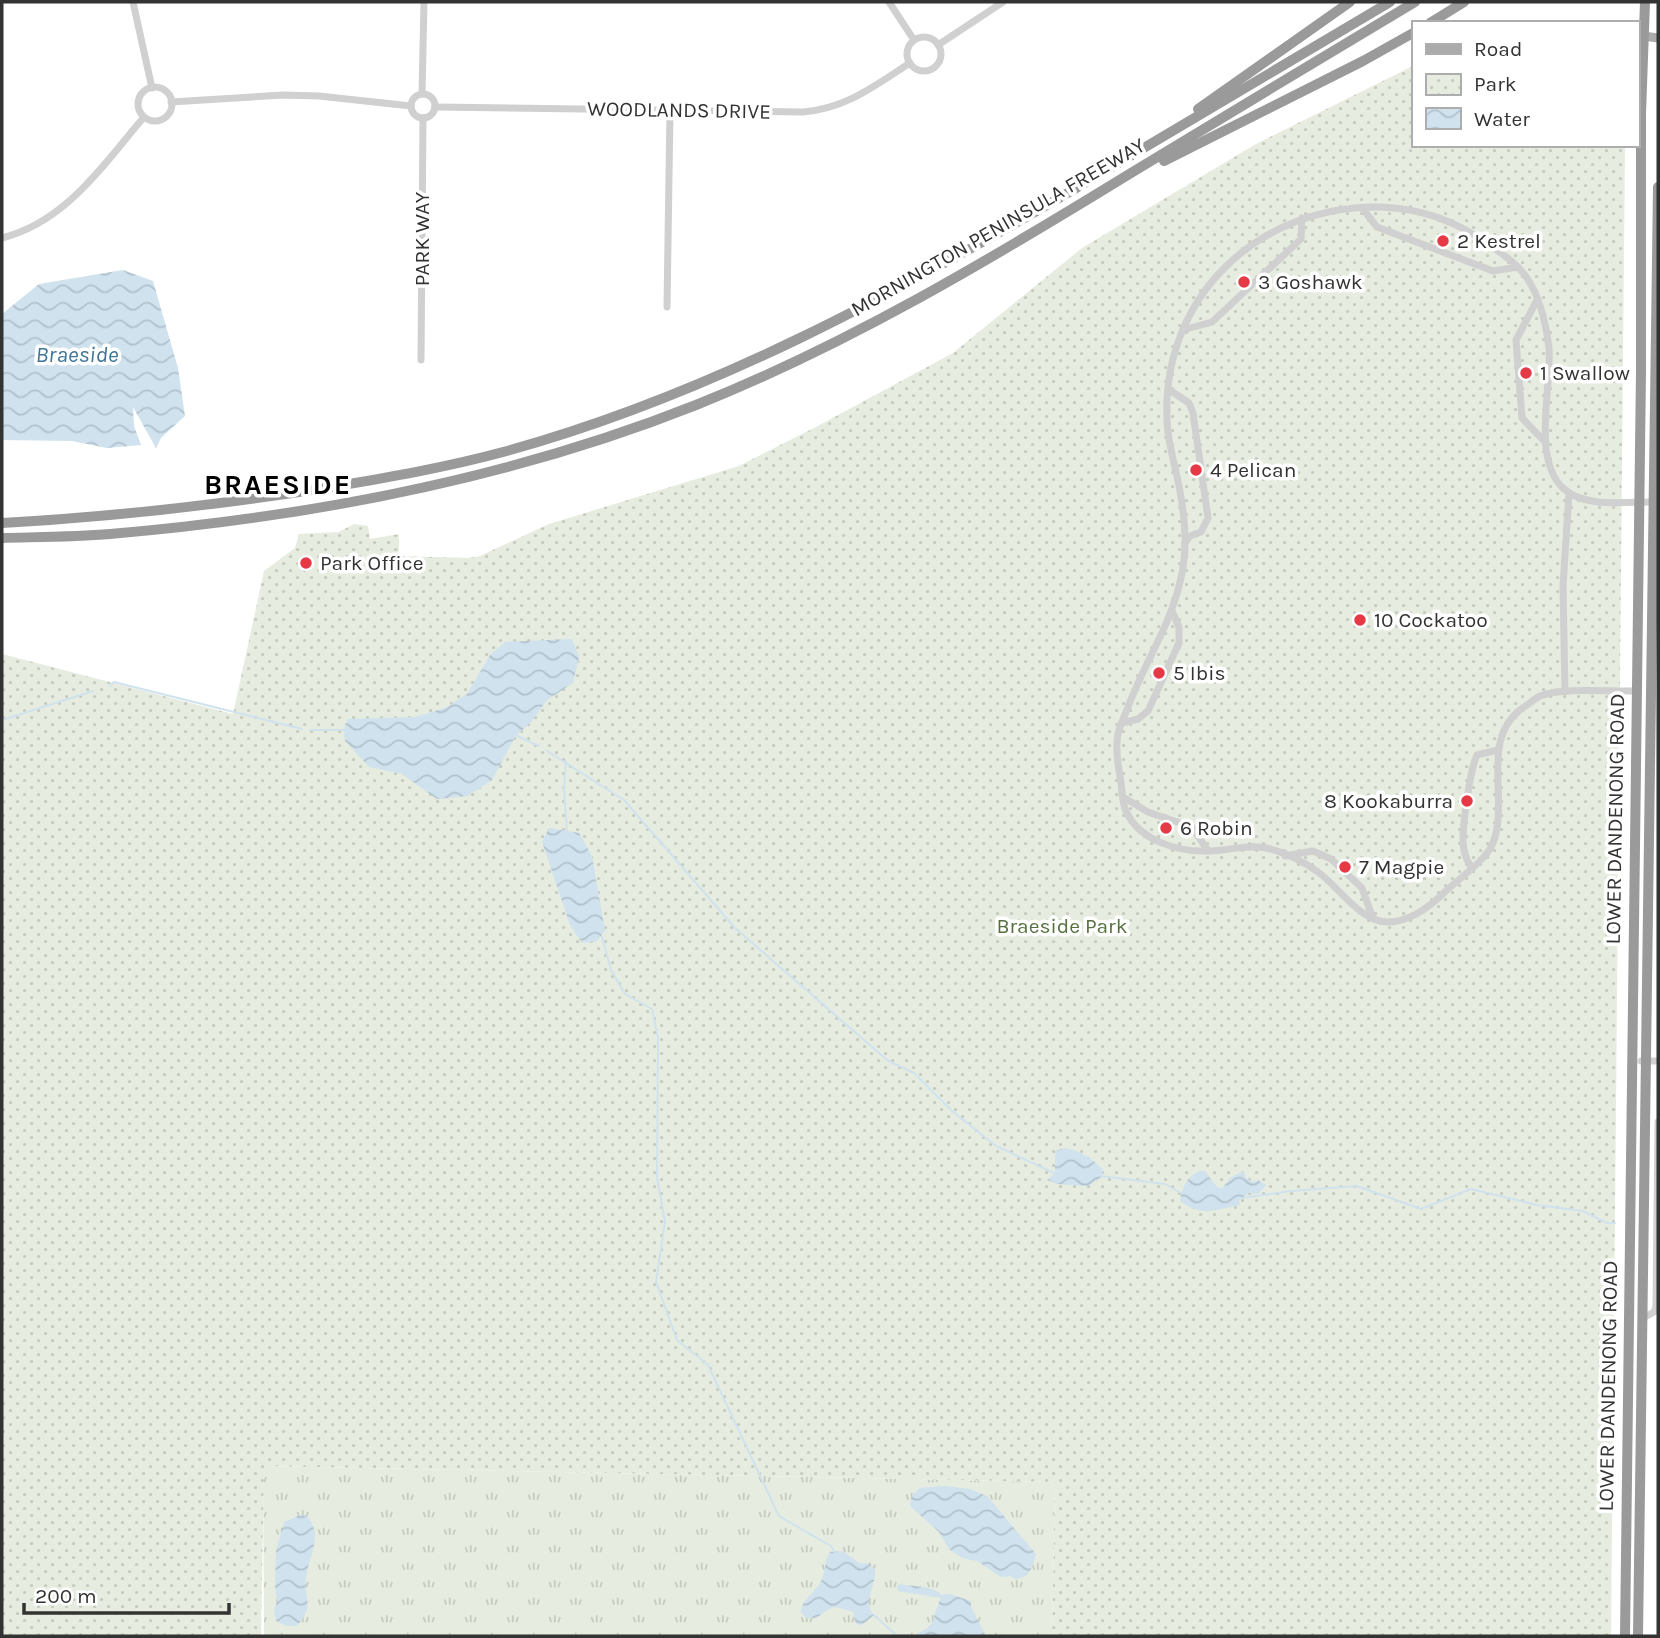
<svg xmlns="http://www.w3.org/2000/svg" width="1660" height="1638" viewBox="0 0 1660 1638" font-family="Karla,sans-serif">
	<defs>
		<pattern id="grass-tufts" width="24" height="20" patternUnits="userSpaceOnUse" patternTransform="scale(1.75)"><rect width="24" height="20" fill="#e6ecdf"/><path d="M3 7l-1-3M5 7V3M7 7l1-3M15 17l-1-3M17 17v-4M19 17l1-3" fill="none" stroke="#c6cbc0"/></pattern>
		<pattern id="park-dots" width="8" height="8" patternUnits="userSpaceOnUse" patternTransform="scale(1.75)"><rect width="8" height="8" fill="#e6ecdf"/><path d="M2 2h.1M6 6h.1" fill="none" stroke="#c6cbc0" stroke-width="1.8" stroke-linecap="round"/></pattern>
		<pattern id="water-waves" width="16" height="10" patternUnits="userSpaceOnUse" patternTransform="scale(1.75)"><rect width="16" height="10" fill="#cfe2ee"/><path d="M0 5q4-4 8 0t8 0" fill="none" stroke="#b2c2cd"/></pattern>
	</defs>
	<rect width="100%" height="100%" fill="#fff"/>
	<path fill="url(#grass-tufts)" d="M 263,1466 L 1055,1482 L 1052,1636 L 264,1636 Z"/>
	<path fill="url(#park-dots)" d="M 1413,66 L 1413,145 L 1625,145 L 1611,1636 L 1052,1636 L 1055,1482 L 264,1466 L 261,1636 L 2,1636 L 2,654 L 233,714 L 264,571 L 295,548 L 299,534 L 339,532 L 354,524 L 368,526 L 370,539 L 399,534 L 399,556 L 468,558 L 480,556 L 549,524 L 739,466 L 814,428 L 953,353 L 1082,248 L 1256,144 Z"/>
	<g fill="url(#water-waves)">
		<path d="M 123,270 L 153,281 L 178,368 L 185,416 L 161,438 L 156,448 L 133,407 L 134,426 L 141,445 L 107,448 L 72,441 L 2,440 L 2,314 L 39,284 Z"/>
		<path d="M 572,639 L 579,657 L 573,683 L 547,700 L 532,721 L 515,737 L 492,780 L 468,796 L 437,799 L 402,774 L 369,767 L 345,741 L 344,730 L 348,719 L 415,717 L 445,708 L 467,694 L 490,655 L 505,642 Z"/>
		<path d="M 549,828 L 579,833 L 592,856 L 605,931 L 597,941 L 582,943 L 570,925 L 542,842 Z"/>
		<path d="M 1065,1148 C 1081,1151 1092,1158 1103,1170 L 1102,1177 L 1088,1186 L 1058,1184 L 1047,1180 L 1055,1173 L 1055,1151 Z"/>
		<path d="M 1199,1171 L 1205,1171 L 1216,1186 L 1222,1189 L 1230,1178 L 1243,1171 L 1246,1178 L 1253,1182 L 1258,1180 L 1266,1185 L 1258,1194 L 1249,1193 L 1239,1200 L 1240,1205 C 1216,1210 1201,1217 1180,1201 C 1182,1188 1186,1177 1199,1171 Z"/>
		<path d="M 945,1486 L 970,1489 L 987,1496 L 1036,1554 C 1032,1568 1031,1577 1015,1579 L 1010,1576 L 1001,1577 L 977,1561 L 962,1558 L 955,1553 L 949,1549 L 939,1532 L 910,1506 L 912,1495 L 920,1488 Z"/>
		<path d="M 300,1515 L 307,1516 C 325,1537 307,1557 306,1580 C 304,1601 315,1605 297,1626 L 287,1626 L 276,1621 L 274,1611 L 277,1601 L 275,1586 L 276,1551 L 284,1522 Z"/>
		<path d="M 843,1551 L 859,1563 L 870,1564 L 875,1570 C 876,1587 862,1603 874,1615 L 862,1625 L 856,1624 L 853,1612 C 827,1605 837,1605 816,1618 L 806,1618 L 801,1612 C 802,1598 817,1592 822,1579 C 826,1570 824,1560 830,1552 Z"/>
		<path d="M 900,1584 C 914,1587 932,1585 942,1595 L 950,1594 L 971,1601 L 971,1607 L 986,1636 L 913,1636 C 939,1624 930,1621 941,1598 L 898,1591 L 897,1586 Z"/>
	</g>
	<g fill="none" stroke-linecap="round" stroke-linejoin="round">
		<g stroke="#cfe2ee" stroke-width="2">
			<path d="M 110,686 L 114,682 L 302,729"/>
			<path d="M 2,720 L 93,691"/>
			<path d="M 310,730 L 345,730"/>
			<path d="M 515,735 L 539,746"/>
			<path d="M 547,751 L 624,800 L 735,928 L 887,1060 L 914,1073 L 952,1111 L 996,1146 L 1054,1173"/>
			<path d="M 566,761 L 564,789 L 567,832"/>
			<path d="M 602,937 L 611,970 L 625,994 L 652,1009 L 658,1038 L 657,1178 L 665,1222 L 656,1282 L 677,1340 L 708,1365 L 779,1516 L 831,1546 L 835,1553"/>
			<path d="M 1101,1176 L 1165,1184 L 1181,1193"/>
			<path d="M 1242,1198 L 1291,1191 L 1357,1186 L 1421,1209 L 1471,1189 L 1537,1205 L 1583,1211 L 1607,1223 L 1615,1223"/>
			<path d="M 874,1615 L 896,1635 L 914,1636"/>
		</g>
		<g stroke="#d0d0d0" stroke-width="7">
			<path d="M 133,2 L 152,88"/>
			<path d="M 889,2 L 914,40"/>
			<circle cx="924" cy="54" r="17"/>
			<path d="M 938,45 L 1003,2"/>
			<circle cx="155" cy="104" r="17"/>
			<path d="M 422,94 L 424,2"/>
			<circle cx="423" cy="106" r="12"/>
			<path d="M 171,102 L 283,95 L 319,96 L 411,106"/>
			<path d="M 435,107 L 803,112 C 847,108 874,86 910,63"/>
			<path d="M 1362,208 L 1377,227 L 1493,271 L 1518,267"/>
			<path d="M 2,238 C 66,222 103,165 144,117"/>
			<path d="M 1537,300 L 1516,340 L 1522,418 L 1546,443"/>
			<path d="M 667,307 L 670,111"/>
			<path d="M 1183,330 L 1212,322 L 1301,239 L 1302,218"/>
			<path d="M 421,360 L 423,118"/>
			<path d="M 1168,389 L 1189,403 L 1193,413 L 1208,518 L 1201,532 L 1190,536 L 1185,543"/>
			<path d="M 1636,691 C 1610,692 1564,687 1540,696 C 1534,699 1529,704 1524,707 C 1478,738 1510,799 1493,843 C 1487,859 1460,878 1447,890 C 1432,905 1410,922 1388,922 C 1360,922 1339,887 1318,872 C 1304,862 1284,852 1266,848 C 1246,844 1228,851 1208,851 C 1179,852 1139,841 1126,811 C 1122,803 1122,791 1121,782 C 1118,767 1115,749 1118,734 C 1120,725 1125,715 1128,707 C 1144,664 1170,626 1180,582 C 1188,552 1185,516 1179,486 C 1175,464 1167,441 1167,419 C 1162,296 1259,205 1380,207 C 1420,208 1456,221 1488,244 C 1504,255 1521,266 1530,283 C 1541,301 1547,329 1549,348 C 1552,388 1531,460 1564,489 C 1586,509 1629,501 1658,502"/>
			<path d="M 1565,692 L 1563,586 L 1569,493"/>
			<path d="M 1122,723 L 1138,719 L 1148,711 L 1179,643 L 1179,627 L 1172,611"/>
			<path d="M 1123,797 L 1148,812 L 1192,827 L 1208,851"/>
			<path d="M 1285,856 L 1313,851 L 1331,859 L 1362,888 L 1372,916"/>
			<path d="M 1471,867 C 1465,858 1463,850 1463,840 C 1463,823 1470,769 1477,755 L 1498,750"/>
			<path d="M 1641,1061 L 1658,1061"/>
			<path d="M 1643,1318 L 1654,1312 L 1656,1307 L 1658,1122"/>
		</g>
		<path stroke="#ababab" stroke-width="9" d="M 1643,36 L 1658,38"/>
		<g stroke="#9a9a9a" stroke-width="10">
			<path d="M 1430,23 L 1464,2"/>
			<path d="M 1198,109 L 1350,2"/>
			<path d="M 1164,161 L 1363,61 L 1413,33"/>
			<path d="M 2,523 C 110,517 217,505 325,488 C 384,478 444,468 503,452 C 708,396 895,294 1078,187 C 1182,126 1286,64 1390,2"/>
			<path d="M 2,538 C 38,537 74,537 110,534 C 309,517 510,479 696,405 C 849,344 991,259 1131,173 C 1226,115 1320,59 1415,2"/>
			<path d="M 1625,1636 L 1641,371 L 1641,113 L 1645,2"/>
			<path d="M 1638,1636 L 1658,187"/>
		</g>
	</g>
	<g fill="#e63946" stroke="#fff" stroke-width="2.5">
		<circle cx="1443" cy="241" r="7"/>
		<circle cx="1244" cy="282" r="7"/>
		<circle cx="1526" cy="373" r="7"/>
		<circle cx="1196" cy="470" r="7"/>
		<circle cx="306" cy="563" r="7"/>
		<circle cx="1360" cy="620" r="7"/>
		<circle cx="1159" cy="673" r="7"/>
		<circle cx="1467" cy="801" r="7"/>
		<circle cx="1166" cy="828" r="7"/>
		<circle cx="1345" cy="867" r="7"/>
	</g>
	<g text-anchor="middle" dominant-baseline="central" stroke-width="7" stroke-linejoin="round" paint-order="stroke">
		<g font-size="21" fill="#333" stroke="#fff">
			<text transform="translate(679 110) rotate(1)">WOODLANDS DRIVE</text>
			<text transform="translate(998 227) rotate(-30)">MORNINGTON PENINSULA FREEWAY</text>
			<text transform="translate(422 239) rotate(-90)">PARK WAY</text>
			<text transform="translate(1615 819) rotate(-89)">LOWER DANDENONG ROAD</text>
			<text transform="translate(1608 1386) rotate(-89)">LOWER DANDENONG ROAD</text>
		</g>
		<g font-size="21" fill="#333" stroke="#fff" text-anchor="start">
			<text x="1457" y="241">2 Kestrel</text>
			<text x="1258" y="282">3 Goshawk</text>
			<text x="1540" y="373">1 Swallow</text>
			<text x="1210" y="470">4 Pelican</text>
			<text x="320" y="563">Park Office</text>
			<text x="1374" y="620">10 Cockatoo</text>
			<text x="1173" y="673">5 Ibis</text>
			<text x="1453" y="801" text-anchor="end">8 Kookaburra</text>
			<text x="1180" y="828">6 Robin</text>
			<text x="1359" y="867">7 Magpie</text>
		</g>
		<g font-size="21" fill="#56703f" stroke="#fff">
			<text x="1062" y="926">Braeside Park</text>
		</g>
		<g font-size="23" font-style="italic" fill="#3f7597" stroke="#fff">
			<text x="77" y="354">Braeside</text>
		</g>
		<g font-size="28" font-weight="bold" letter-spacing="2" fill="#000" stroke="#fff">
			<text x="278" y="484">BRAESIDE</text>
		</g>
	</g>
	<rect width="1660" height="1638" fill="none" stroke="#333333" stroke-width="7"/>
	<rect x="1412" y="21" width="228" height="126" fill="#ffffff" stroke="#adadad" stroke-width="2"/>
	<rect x="1426" y="44" width="35" height="10" fill="#ababab" stroke="#adadad" stroke-width="2"/>
	<text x="1474" y="56" font-size="21" fill="#333333">Road</text>
	<rect x="1426" y="74" width="35" height="21" fill="url(#park-dots)" stroke="#adadad" stroke-width="2"/>
	<text x="1474" y="91" font-size="21" fill="#333333">Park</text>
	<rect x="1426" y="108" width="35" height="21" fill="url(#water-waves)" stroke="#adadad" stroke-width="2"/>
	<text x="1474" y="126" font-size="21" fill="#333333">Water</text>
	<path d="M24 1603v10h205v-10" fill="none" stroke="#333333" stroke-width="3.5"/>
	<text x="35" y="1603" font-size="21" fill="#333333" stroke="#ffffff" stroke-width="5" paint-order="stroke">200 m</text>
</svg>
